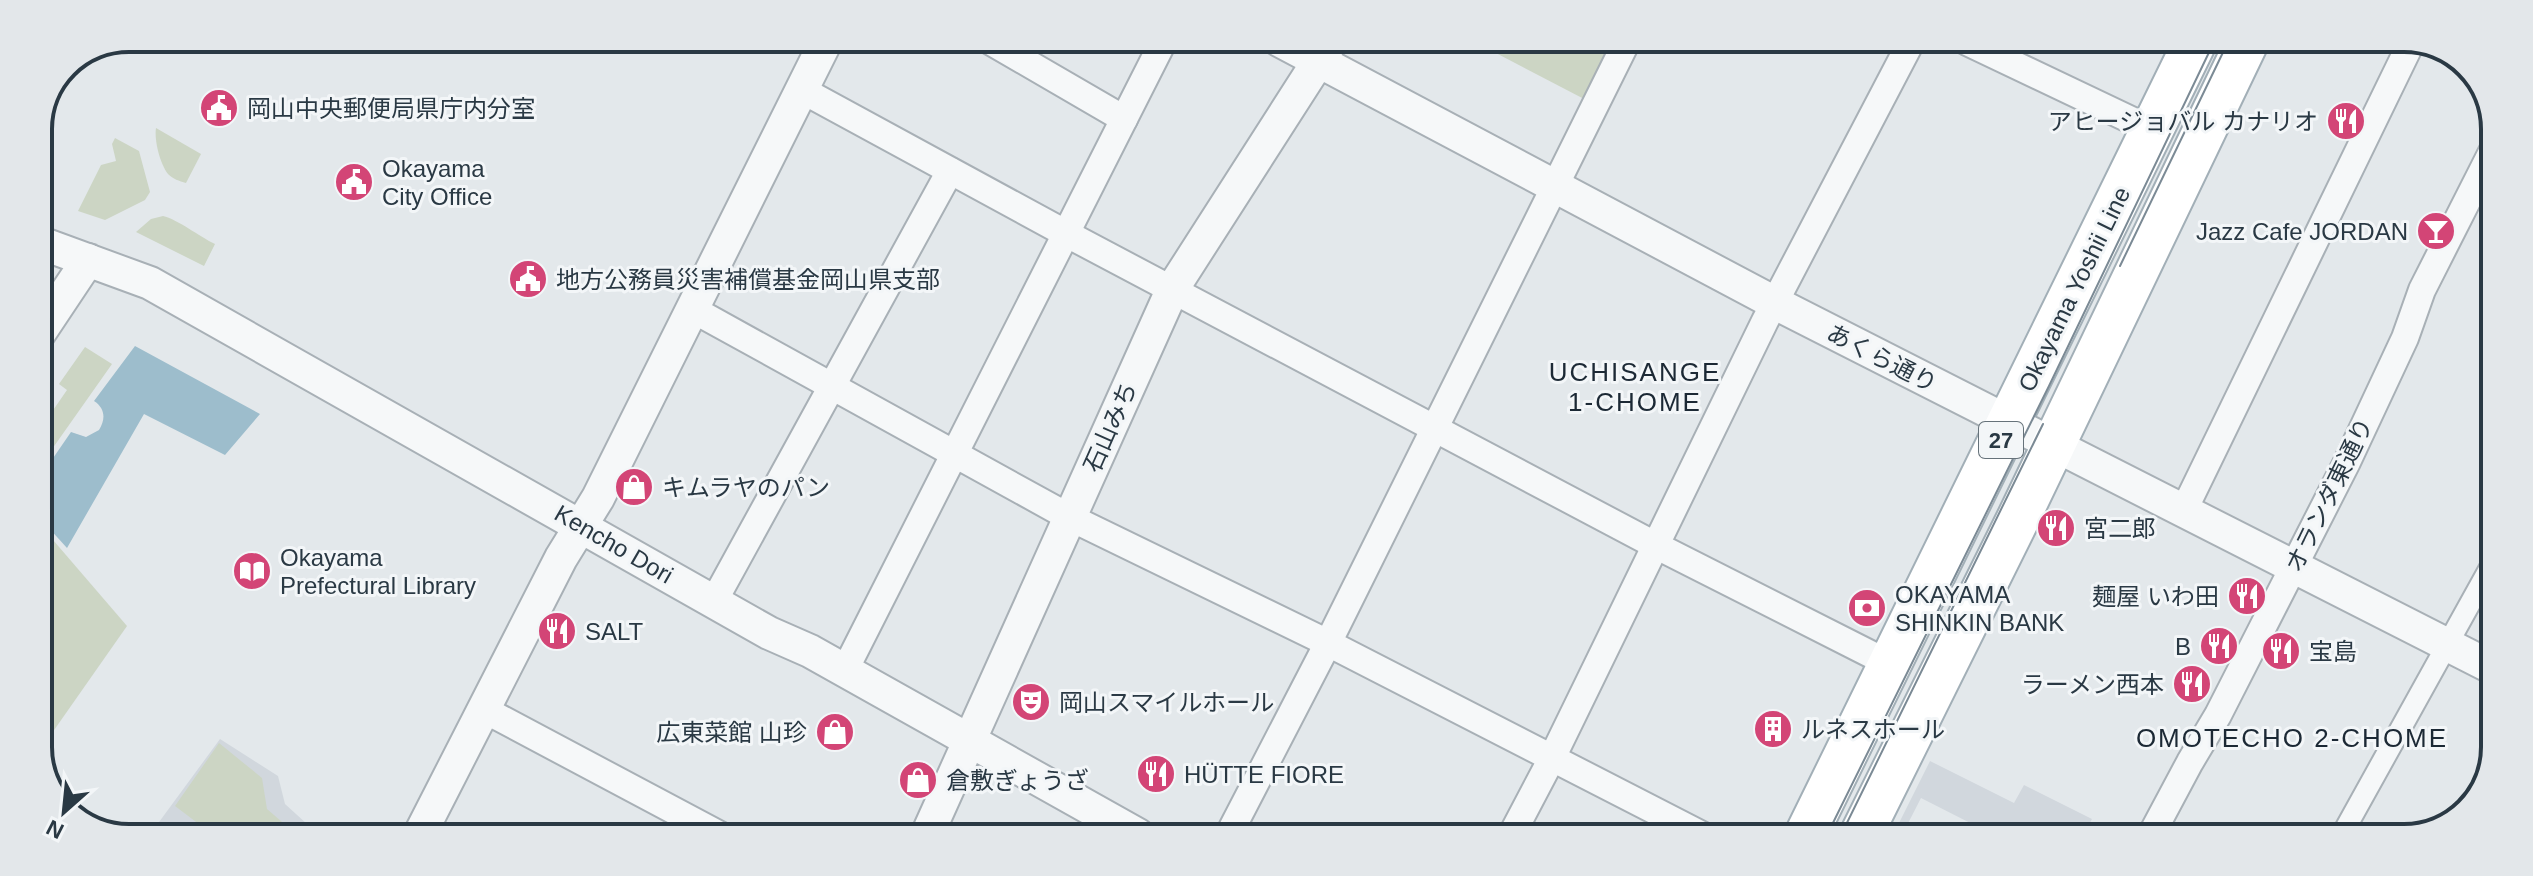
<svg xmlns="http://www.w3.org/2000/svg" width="2533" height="876" viewBox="0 0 2533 876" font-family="Arial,'Noto Sans JP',sans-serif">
	<rect width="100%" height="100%" fill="#e3e8eb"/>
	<g fill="#d1d7dd">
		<path d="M 220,739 L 278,776 L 285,804 L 318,834 L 151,833 Z"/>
		<path d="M 1930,761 L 2014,803 L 2024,785 L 2092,819 L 2082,837 L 1978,837 L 1982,829 L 1921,798 L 1901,837 L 1892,837 Z"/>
	</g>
	<g fill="#ccd5c4">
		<path d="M 1473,41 L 1616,41 L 1586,100 Z"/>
		<path d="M 156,128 L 201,154 L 186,183 C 179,181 173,179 168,174 C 160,164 154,140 156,128 Z"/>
		<path d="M 115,138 L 139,151 L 150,192 L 145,200 L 105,220 L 78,211 L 101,165 L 116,161 L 112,144 Z"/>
		<path d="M 163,216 C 177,219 200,237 215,244 L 204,266 L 136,232 L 151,219 Z"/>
		<path d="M 85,347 L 112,364 L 38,469 L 38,432 L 67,390 L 59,384 Z"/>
		<path d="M 38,526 L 41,526 L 127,626 L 38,753 Z"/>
		<path d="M 219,743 L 262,778 L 267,809 L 296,834 L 212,834 L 175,806 Z"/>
	</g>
	<path fill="#9dbdcc" d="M 135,346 L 260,414 L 225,455 L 144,414 L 67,548 L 38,516 L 38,480 L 71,432 L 86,437 L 99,430 C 106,419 105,408 94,401 Z"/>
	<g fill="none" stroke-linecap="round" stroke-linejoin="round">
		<defs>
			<path id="pedestrian" d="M 2340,838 L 2492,564"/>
			<g id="minor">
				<path d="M 988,40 L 1124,119"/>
				<path d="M 1967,42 L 2152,130"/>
				<path d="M 802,90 L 1065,233 L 1655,545 L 1890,664"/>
				<path d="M 692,309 L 1069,517 L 1328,643 L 1706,837"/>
				<path d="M 2183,512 L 2411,43"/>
				<path d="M 714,601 L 950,171"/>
				<path d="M 845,670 L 1164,40"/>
				<path d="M 483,709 L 720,835"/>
				<path d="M 1228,836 L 1328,643 L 1627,41"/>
				<path d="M 1511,836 L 1552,758 L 1765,321 L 1911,42"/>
				<path d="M 2150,837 L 2190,762 L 2218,715 L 2347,462 L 2405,338 L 2422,290 L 2495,146"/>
			</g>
			<g id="tertiary">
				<path d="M 1279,40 L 1775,303 L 2491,667"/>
				<path d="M 38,242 L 150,283 L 769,633 L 810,651 L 1138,835"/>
				<path d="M 38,335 L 88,260"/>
				<path d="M 420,834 L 561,558 L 598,498 L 827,39"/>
				<path d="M 927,835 L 1173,288 L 1332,40"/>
			</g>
			<g id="primary">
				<path d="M 1805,837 L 2195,42"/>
				<path d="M 1860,837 L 2018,519 L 2247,42"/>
			</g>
		</defs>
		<use href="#pedestrian" stroke="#a8b0b6" stroke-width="24"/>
		<use href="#minor" stroke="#a8b0b6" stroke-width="30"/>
		<use href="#tertiary" stroke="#a8b0b6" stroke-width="36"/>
		<use href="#primary" stroke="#a2afb7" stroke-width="46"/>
		<use href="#pedestrian" stroke="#f6f8f9" stroke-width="20"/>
		<use href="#minor" stroke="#f6f8f9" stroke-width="26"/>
		<use href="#tertiary" stroke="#f6f8f9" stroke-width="32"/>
		<use href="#primary" stroke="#fff" stroke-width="42"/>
		<g stroke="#7b8a95" stroke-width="2">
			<path d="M 2120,266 L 2228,42"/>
			<path d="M 1826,837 L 2049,386 L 2214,42"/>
			<path d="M 1840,837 L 2043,424"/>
		</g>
	</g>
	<defs>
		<symbol id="civic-disc" viewBox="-11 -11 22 22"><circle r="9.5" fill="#d34576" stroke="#f3f6f8"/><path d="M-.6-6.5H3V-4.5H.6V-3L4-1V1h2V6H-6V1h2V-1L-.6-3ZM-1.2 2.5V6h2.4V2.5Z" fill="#fff"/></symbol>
		<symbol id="restaurant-disc" viewBox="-11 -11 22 22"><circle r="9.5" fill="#d34576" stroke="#f3f6f8"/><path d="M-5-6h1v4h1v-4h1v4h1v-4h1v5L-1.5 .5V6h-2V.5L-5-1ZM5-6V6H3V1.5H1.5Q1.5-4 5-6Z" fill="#fff"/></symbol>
		<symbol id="bar-disc" viewBox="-11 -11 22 22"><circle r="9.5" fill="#d34576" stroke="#f3f6f8"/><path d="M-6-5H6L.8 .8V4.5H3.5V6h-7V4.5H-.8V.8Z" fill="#fff"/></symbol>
		<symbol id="shop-disc" viewBox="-11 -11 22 22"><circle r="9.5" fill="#d34576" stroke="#f3f6f8"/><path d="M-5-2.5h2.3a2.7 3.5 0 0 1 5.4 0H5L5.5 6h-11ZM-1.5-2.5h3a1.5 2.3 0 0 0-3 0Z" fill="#fff"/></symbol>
		<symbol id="library-disc" viewBox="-11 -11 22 22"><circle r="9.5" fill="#d34576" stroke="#f3f6f8"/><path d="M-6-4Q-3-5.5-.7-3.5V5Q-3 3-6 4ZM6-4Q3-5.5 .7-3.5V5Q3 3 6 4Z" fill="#fff"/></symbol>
		<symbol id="bank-disc" viewBox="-11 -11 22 22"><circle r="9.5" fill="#d34576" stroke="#f3f6f8"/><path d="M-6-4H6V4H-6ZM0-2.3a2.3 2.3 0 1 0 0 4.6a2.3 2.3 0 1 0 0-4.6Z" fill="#fff"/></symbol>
		<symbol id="theatre-disc" viewBox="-11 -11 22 22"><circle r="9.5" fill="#d34576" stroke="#f3f6f8"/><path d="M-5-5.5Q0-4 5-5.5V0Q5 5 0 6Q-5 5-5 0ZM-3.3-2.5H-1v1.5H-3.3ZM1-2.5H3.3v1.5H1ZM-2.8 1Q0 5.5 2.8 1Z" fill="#fff"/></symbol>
		<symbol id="building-disc" viewBox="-11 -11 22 22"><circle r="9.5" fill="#d34576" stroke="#f3f6f8"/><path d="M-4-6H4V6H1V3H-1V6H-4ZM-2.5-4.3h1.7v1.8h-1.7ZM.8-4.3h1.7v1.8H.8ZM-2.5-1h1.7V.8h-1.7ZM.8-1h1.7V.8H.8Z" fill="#fff"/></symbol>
	</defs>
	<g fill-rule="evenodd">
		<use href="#civic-disc" x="197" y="86" width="44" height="44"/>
		<use href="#restaurant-disc" x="2324" y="99" width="44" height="44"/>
		<use href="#civic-disc" x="332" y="160" width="44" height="44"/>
		<use href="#bar-disc" x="2414" y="209" width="44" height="44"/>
		<use href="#civic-disc" x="506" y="257" width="44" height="44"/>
		<use href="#shop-disc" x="612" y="465" width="44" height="44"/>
		<use href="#restaurant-disc" x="2034" y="506" width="44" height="44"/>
		<use href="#library-disc" x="230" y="549" width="44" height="44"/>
		<use href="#restaurant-disc" x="2225" y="574" width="44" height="44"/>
		<use href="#bank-disc" x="1845" y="586" width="44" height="44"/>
		<use href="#restaurant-disc" x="535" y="609" width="44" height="44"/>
		<use href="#restaurant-disc" x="2197" y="624" width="44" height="44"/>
		<use href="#restaurant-disc" x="2259" y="629" width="44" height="44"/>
		<use href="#restaurant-disc" x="2170" y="662" width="44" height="44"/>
		<use href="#theatre-disc" x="1009" y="680" width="44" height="44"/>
		<use href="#building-disc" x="1751" y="707" width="44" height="44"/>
		<use href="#shop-disc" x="813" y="710" width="44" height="44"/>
		<use href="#restaurant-disc" x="1134" y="752" width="44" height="44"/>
		<use href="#shop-disc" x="896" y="758" width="44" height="44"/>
	</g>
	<g text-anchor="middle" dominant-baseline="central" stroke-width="6" stroke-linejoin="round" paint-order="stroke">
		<rect fill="#f3f6f8" stroke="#66727a" stroke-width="2" x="1979" y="422" width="44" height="36" rx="6"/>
		<g font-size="22" font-weight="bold" fill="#2a3944">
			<text x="2001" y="440">27</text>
		</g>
		<g font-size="24" fill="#2a3944" stroke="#f3f6f8" text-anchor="start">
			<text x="247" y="108">岡山中央郵便局県庁内分室</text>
			<text x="2318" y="121" text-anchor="end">アヒージョバル カナリオ</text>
			<text x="382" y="168">Okayama<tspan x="382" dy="28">City Office</tspan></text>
			<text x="2408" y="231" text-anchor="end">Jazz Cafe JORDAN</text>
			<text x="556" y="279">地方公務員災害補償基金岡山県支部</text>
			<text x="662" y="487">キムラヤのパン</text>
			<text x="2084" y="528">宮二郎</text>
			<text x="280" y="557">Okayama<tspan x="280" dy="28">Prefectural Library</tspan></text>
			<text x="1895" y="594">OKAYAMA<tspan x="1895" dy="28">SHINKIN BANK</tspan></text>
			<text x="2219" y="596" text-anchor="end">麺屋 いわ田</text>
			<text x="585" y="631">SALT</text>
			<text x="2191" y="646" text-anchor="end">B</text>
			<text x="2309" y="651">宝島</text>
			<text x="2164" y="684" text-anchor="end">ラーメン西本</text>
			<text x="1059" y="702">岡山スマイルホール</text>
			<text x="1801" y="729">ルネスホール</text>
			<text x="807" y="732" text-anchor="end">広東菜館 山珍</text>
			<text x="1184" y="774">HÜTTE FIORE</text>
			<text x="946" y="780">倉敷ぎょうざ</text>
		</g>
		<g font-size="24" fill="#2a3944" stroke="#f3f6f8">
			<text transform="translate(2074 289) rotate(-64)">Okayama Yoshii Line</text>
			<text transform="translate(1882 358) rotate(27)">あくら通り</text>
			<text transform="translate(1110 427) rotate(-66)">石山みち</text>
			<text transform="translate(2329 495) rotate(-64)">オランダ東通り</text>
			<text transform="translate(614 544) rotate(30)">Kencho Dori</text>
		</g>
		<g font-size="26" letter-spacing="2" fill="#1c2935" stroke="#f3f6f8">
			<text x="1635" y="372">UCHISANGE<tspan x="1635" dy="30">1-CHOME</tspan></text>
			<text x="2292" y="738">OMOTECHO 2-CHOME</text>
		</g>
	</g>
	<path d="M0 0H2533V876H0ZM129 52H2404A77 77 0 0 1 2481 129V747A77 77 0 0 1 2404 824H129A77 77 0 0 1 52 747V129A77 77 0 0 1 129 52Z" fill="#e3e7ea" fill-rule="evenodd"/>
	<path fill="none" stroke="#2a3944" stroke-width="4" d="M129 52H2404A77 77 0 0 1 2481 129V747A77 77 0 0 1 2404 824H129A77 77 0 0 1 52 747V129A77 77 0 0 1 129 52Z"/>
	<g transform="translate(64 812) rotate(207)" stroke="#f3f6f8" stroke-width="6" paint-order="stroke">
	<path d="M0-6L14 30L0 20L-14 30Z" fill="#2a3944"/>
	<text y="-12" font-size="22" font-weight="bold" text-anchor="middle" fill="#2a3944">N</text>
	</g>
</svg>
